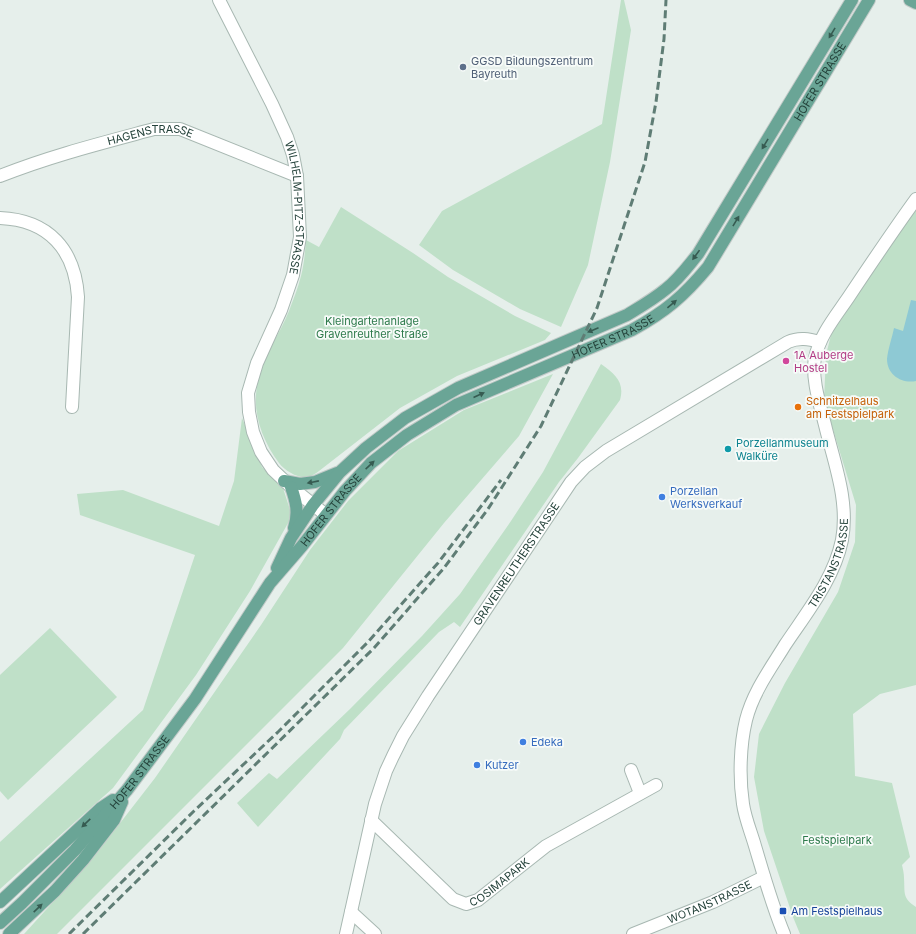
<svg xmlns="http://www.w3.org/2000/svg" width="916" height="934" viewBox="0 0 916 934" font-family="Inter,sans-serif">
	<rect width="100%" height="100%" fill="#e6efeb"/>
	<g fill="#bfe0c8">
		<path d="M 621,0 L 624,0 L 631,30 L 610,162 L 588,265 L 561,327 L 520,309 L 453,270 L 419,245 L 442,211 L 602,124 Z"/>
		<path d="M 341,207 L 413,253 L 448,277 L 515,316 L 551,333 L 545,340 L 457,376 L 400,408 L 319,471 C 316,473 312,476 308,477 C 299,479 285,471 279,463 C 261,439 250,408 259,378 C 265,354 280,333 289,311 C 293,300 298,288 301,276 C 304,265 305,252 306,240 L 319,247 Z"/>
		<path d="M 916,208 L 916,685 L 880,694 L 853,714 L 855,776 L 892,783 L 910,857 L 902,865 C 903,869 904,874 904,878 C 905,893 902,898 916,907 L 916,934 L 800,934 L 793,917 L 764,831 L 754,777 L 759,734 L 785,683 L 838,592 L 855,542 L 856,505 L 824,400 L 826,355 L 832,331 L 872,268 Z"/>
		<path d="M 601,364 C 615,374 625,382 620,400 L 578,458 L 559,482 L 460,627 L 454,622 L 439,632 L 344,730 L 340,739 L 258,827 L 237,803 L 269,773 L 277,779 L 350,709 L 422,636 L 460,594 L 511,521 L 543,472 Z"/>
		<path d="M 553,374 L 519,436 L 444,523 L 343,648 L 57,934 L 24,934 L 93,858 L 155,778 L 261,625 L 310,550 L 348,501 L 398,451 L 464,410 Z"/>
		<path d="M 242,418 L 262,467 L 283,488 L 292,516 L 250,591 L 196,675 L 113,788 L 0,889 L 0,842 L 143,710 L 195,555 L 80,515 L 77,494 L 123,490 L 219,526 L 234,481 Z"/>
		<path d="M 50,628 L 117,697 L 8,800 L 0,791 L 0,675 Z"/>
	</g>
	<path fill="#8ec9d4" d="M 911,300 L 916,301 L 916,381 C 902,384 887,375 887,359 C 888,349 892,338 894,328 L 903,331 Z"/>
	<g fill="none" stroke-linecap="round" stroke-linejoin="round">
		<defs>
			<g id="minor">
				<path id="s1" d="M 219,0 L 272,104 L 287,137 L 293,155 L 297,176 L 300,237 L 293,275 L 281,310 L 257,363 L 248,393 L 249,412 L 253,432 L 261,452 L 273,470 L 291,487 L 326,515"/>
				<path id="s2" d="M 0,176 C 50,156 102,143 154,129 L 180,129 L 297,176"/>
				<path d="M 0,218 C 49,220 75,250 78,297 L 72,407"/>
				<path d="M 631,770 L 640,793"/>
				<path id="s3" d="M 371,820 L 453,899 L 466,904 L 478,900 L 546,846 L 656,785"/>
				<path d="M 351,912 L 375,934"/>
				<path id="s4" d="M 346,934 L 375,804 L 386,771 L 393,756 L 403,736 L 428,696 L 571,482 L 585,467 L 606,451 L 788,342 C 799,337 809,339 820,342"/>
				<path id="s5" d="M 633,934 L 713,902 L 764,877"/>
				<path id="s6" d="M 784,934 C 772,905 764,876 755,846 C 751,832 745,818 743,804 C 739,778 740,745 746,720 C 753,692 771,668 785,645 C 807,612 834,579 842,540 C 849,502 835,465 826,429 C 821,408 811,379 815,358 C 820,335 835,317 848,298 C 870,265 892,232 916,199"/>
			</g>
			<g id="major">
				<path d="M 910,0 L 916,3"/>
				<path d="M 284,481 L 300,484 L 315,482 L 337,473"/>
				<path d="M 291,487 C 296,501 299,513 294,528"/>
				<path d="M 277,568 L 291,538 L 313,505 L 340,472 L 366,448 L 405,418 L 458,388 L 627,315 C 640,307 654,299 666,289 C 679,279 688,266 698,254 L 852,0"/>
				<path d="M 0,902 L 101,808 L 113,800"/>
				<path id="s7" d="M 0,923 L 22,903 L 75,850 L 127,790 L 195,699 L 270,583 L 302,546 L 345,491 L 371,463 L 407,435 L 456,405 L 632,330 C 665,312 684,296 708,267 L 869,0"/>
				<path d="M 9,934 L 55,891 L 83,860 L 114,820 L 122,802"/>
			</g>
		</defs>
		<use href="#minor" stroke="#a8b8b2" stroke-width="14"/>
		<use href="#major" stroke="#c2cac8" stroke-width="14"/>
		<use href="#minor" stroke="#fff" stroke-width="12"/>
		<use href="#major" stroke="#6aa596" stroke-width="12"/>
		<g stroke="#5f7d75" stroke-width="3" stroke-dasharray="8 4" stroke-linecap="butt">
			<path d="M 69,934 L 194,811 L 279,731 L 367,643 L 438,563 L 501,480"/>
			<path d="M 83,934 L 374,648 L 444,568 L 488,509 L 541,426 L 597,308 L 645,162 L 656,102 L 664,39 L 666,0"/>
		</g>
	</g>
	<defs><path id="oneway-solid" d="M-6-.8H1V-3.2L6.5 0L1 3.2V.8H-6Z"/></defs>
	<g fill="#365b51">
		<use href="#oneway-solid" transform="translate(832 33) rotate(121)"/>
		<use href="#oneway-solid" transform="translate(765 144) rotate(121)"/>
		<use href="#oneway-solid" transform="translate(736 221) rotate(-59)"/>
		<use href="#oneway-solid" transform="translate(696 255) rotate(126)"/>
		<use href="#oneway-solid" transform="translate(672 304) rotate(-40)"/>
		<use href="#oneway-solid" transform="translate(593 330) rotate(157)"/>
		<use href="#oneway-solid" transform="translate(479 395) rotate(-24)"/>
		<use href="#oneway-solid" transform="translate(370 465) rotate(-43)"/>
		<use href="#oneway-solid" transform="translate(313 482) rotate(169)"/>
		<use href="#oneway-solid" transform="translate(86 823) rotate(136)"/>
		<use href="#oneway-solid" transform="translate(38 908) rotate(-44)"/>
	</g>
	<circle fill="#5c6f8a" stroke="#f7fbf9" stroke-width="1.5" cx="463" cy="67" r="4"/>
	<circle fill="#d1479c" stroke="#f7fbf9" stroke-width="1.5" cx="786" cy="361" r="4"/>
	<circle fill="#e8710a" stroke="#f7fbf9" stroke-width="1.5" cx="798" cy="407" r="4"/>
	<circle fill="#0f9aa8" stroke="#f7fbf9" stroke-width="1.5" cx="728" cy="449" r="4"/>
	<g fill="#3f7fe0" stroke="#f7fbf9" stroke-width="1.5">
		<circle cx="662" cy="497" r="4"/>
		<circle cx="523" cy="742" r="4"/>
		<circle cx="477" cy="765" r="4"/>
	</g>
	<rect fill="#1a4fb4" stroke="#f7fbf9" stroke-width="1.5" x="779" y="907" width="8" height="8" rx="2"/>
	<g text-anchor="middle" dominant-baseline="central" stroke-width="3.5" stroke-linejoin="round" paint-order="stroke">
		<g font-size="11" fill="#4e5e75" stroke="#f7fbf9" text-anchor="start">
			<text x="471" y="61">GGSD Bildungszentrum<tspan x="471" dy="13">Bayreuth</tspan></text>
		</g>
		<g font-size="11" fill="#24423a" stroke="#f7fbf9">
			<text stroke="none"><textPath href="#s7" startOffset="1203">HOFER STRASSE</textPath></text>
			<text stroke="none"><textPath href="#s2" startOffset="157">HAGENSTRASSE</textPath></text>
			<text stroke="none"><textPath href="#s1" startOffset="225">WILHELM-PITZ-STRASSE</textPath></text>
			<text stroke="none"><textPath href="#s7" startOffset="867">HOFER STRASSE</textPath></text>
			<text stroke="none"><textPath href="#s7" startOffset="531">HOFER STRASSE</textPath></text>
			<text stroke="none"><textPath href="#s6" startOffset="400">TRISTANSTRASSE</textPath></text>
			<text stroke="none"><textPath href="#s4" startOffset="413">GRAVENREUTHERSTRASSE</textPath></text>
			<text stroke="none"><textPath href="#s7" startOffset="206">HOFER STRASSE</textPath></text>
			<text stroke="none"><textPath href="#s3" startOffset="168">COSIMAPARK</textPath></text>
			<text stroke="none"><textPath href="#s5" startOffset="83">WOTANSTRASSE</textPath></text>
		</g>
		<g font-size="11" fill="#2d7a4b" stroke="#f7fbf9">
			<text x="372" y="321">Kleingartenanlage<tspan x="372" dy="13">Gravenreuther Straße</tspan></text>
			<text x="837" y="840">Festspielpark</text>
		</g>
		<g font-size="11" fill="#b23c85" stroke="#f7fbf9" text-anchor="start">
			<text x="794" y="355">1A Auberge<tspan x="794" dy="13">Hostel</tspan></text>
		</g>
		<g font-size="11" fill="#c56008" stroke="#f7fbf9" text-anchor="start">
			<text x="806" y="401">Schnitzelhaus<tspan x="806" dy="13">am Festspielpark</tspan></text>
		</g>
		<g font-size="11" fill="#0d838f" stroke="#f7fbf9" text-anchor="start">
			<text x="736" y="443">Porzellanmuseum<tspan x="736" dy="13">Walküre</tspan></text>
		</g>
		<g font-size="11" fill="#366cbe" stroke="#f7fbf9" text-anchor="start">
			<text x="670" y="491">Porzellan<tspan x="670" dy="13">Werksverkauf</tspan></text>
			<text x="531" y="742">Edeka</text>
			<text x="485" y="765">Kutzer</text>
		</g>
		<g font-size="11" fill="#164399" stroke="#f7fbf9" text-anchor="start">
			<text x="791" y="911">Am Festspielhaus</text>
		</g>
	</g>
</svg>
